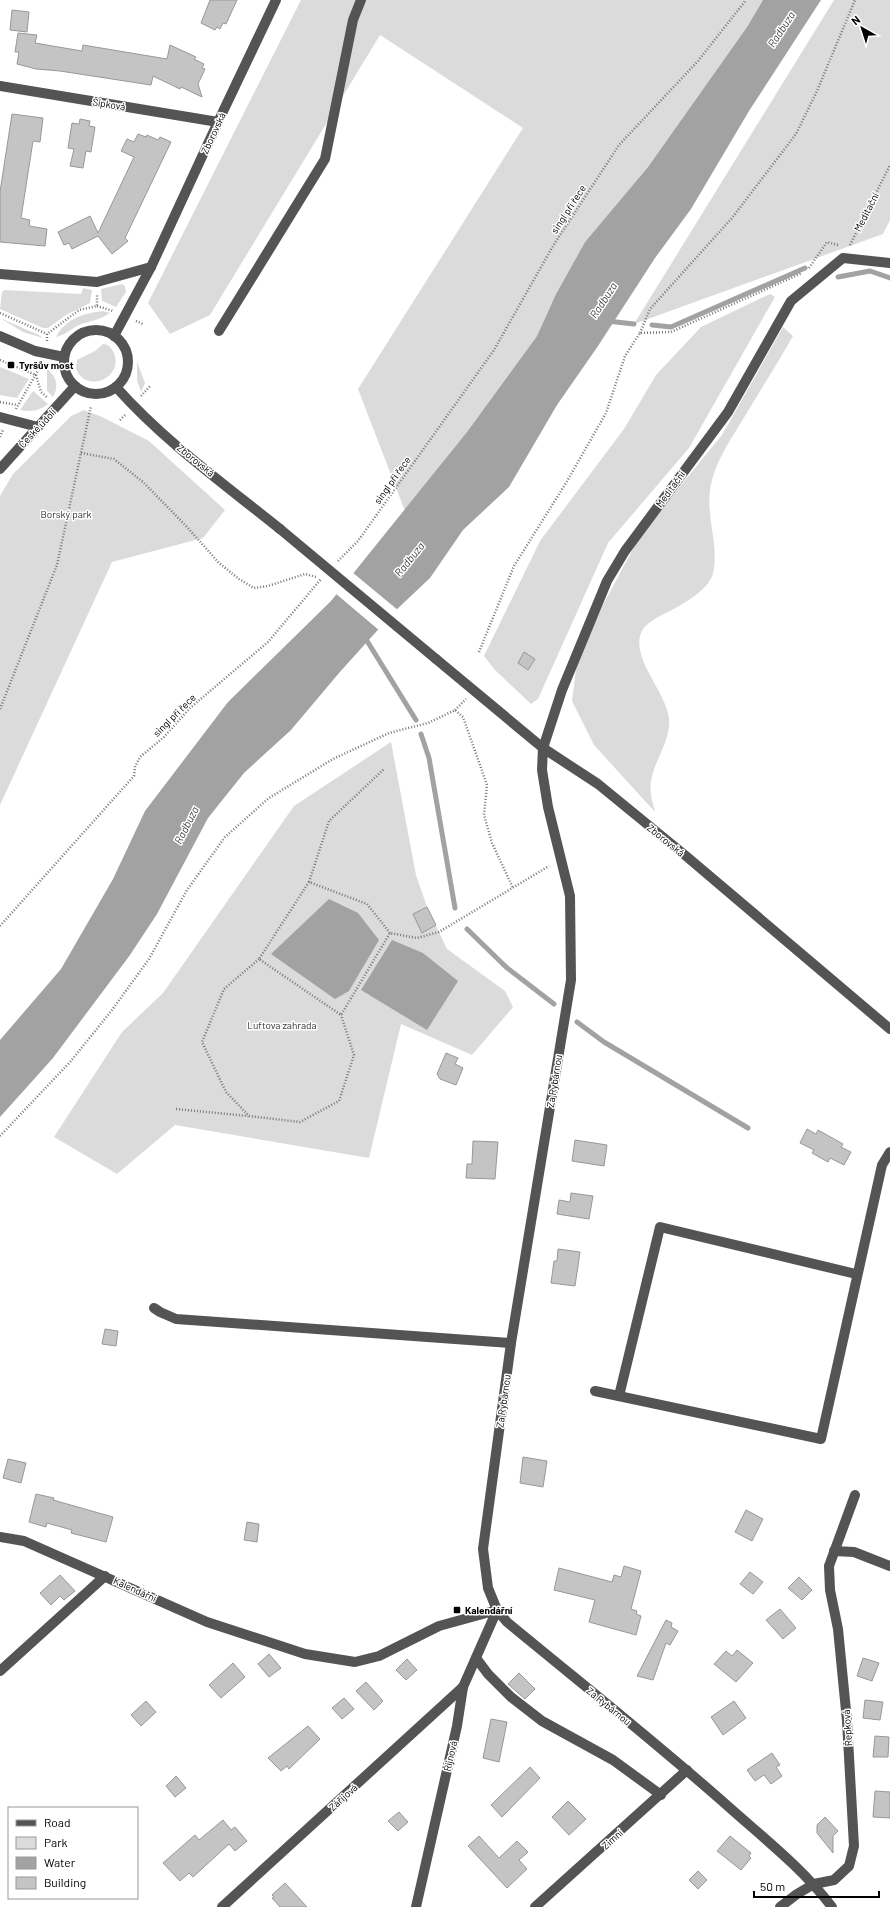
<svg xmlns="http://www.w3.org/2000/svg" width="890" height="1907" viewBox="0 0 890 1907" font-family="Barlow,sans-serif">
	<rect width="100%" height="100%" fill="#fff"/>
	<g fill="#dbdbdb">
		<path d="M 301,0 L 763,0 L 747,27 L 648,167 L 585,242 L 556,294 L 537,336 L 467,432 L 405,511 L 358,389 L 523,128 L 380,35 L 210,315 L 170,334 L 148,303 Z"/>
		<path d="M 834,0 L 890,0 L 890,220 L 883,234 L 634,324 Z"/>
		<path d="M 122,284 L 125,286 L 126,292 L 116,307 L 102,301 L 101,289 Z"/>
		<path d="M 83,288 L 92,290 L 90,303 L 66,315 L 48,328 L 43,328 L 0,309 L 2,292 L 5,290 L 81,294 Z"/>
		<path d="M 770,294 L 775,297 L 689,448 L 608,543 L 538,699 L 531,704 L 494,669 L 484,656 L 540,541 L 624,429 L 656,375 L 701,327 Z"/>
		<path d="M 103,311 L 110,313 C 100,320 90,321 79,325 C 71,329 65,335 56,337 C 65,319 84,313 103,311 Z"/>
		<path d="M 0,318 L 39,335 L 43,338 L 23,332 Z"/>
		<path d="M 783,327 L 793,336 C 778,363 761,389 745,416 C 733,436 718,457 712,480 C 703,512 720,543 713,573 C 709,590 683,604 668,612 C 660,616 649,621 643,629 C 627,655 667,692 669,719 C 671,746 647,767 651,794 C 651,800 654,806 655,812 L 594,745 L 572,701 L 577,662 L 603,605 L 641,534 L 722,435 Z"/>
		<path d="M 103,344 C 108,344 112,348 114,353 C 124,378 86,394 76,369 L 77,360 L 95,351 Z"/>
		<path d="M 137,362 L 145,383 L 141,392 L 137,380 Z"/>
		<path d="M 0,367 L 29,379 L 17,398 L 0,395 Z"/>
		<path d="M 47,369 C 57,376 59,387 53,397 L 47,391 Z"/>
		<path d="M 33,391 L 48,404 C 39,411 32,412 20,410 Z"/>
		<path d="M 84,410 L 102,417 L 149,441 L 225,510 L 203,538 L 112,562 L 0,805 L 0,496 L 13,474 L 71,416 Z"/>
		<path d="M 391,742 L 416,875 L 427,907 L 447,949 L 505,991 L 513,1007 L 472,1055 L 401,1024 L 369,1158 L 175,1125 L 117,1174 L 54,1137 L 122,1032 L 163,993 L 294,806 Z"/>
	</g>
	<g fill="#a2a2a2">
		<path d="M 763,0 L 821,0 L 749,111 L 691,209 L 655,258 L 598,346 L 557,405 L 509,487 L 463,530 L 430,578 L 394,612 L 339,673 L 291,730 L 244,773 L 208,818 L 157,914 L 130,955 L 53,1058 L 0,1117 L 0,1040 L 61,969 L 113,879 L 145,811 L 228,702 L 331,601 L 467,432 L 537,336 L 556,294 L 585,242 L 648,167 L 747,27 Z"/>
		<path d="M 329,899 L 358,913 L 379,940 L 349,991 L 335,999 L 271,954 Z"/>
		<path d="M 392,940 L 423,953 L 458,981 L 427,1030 L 361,990 Z"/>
	</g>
	<path fill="#fff" d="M 352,572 L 399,611 L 380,631 L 335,593 Z"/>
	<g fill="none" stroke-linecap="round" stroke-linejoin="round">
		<g stroke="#a2a2a2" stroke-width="5">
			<path d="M 838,277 L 870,271 L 890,278"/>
			<path d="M 607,321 L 634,324"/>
			<path d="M 652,325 L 671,327 L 805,268"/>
			<path d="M 364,636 L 416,720"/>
			<path d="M 421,734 L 429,758 L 455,908"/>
			<path d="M 467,929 L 506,967 L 554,1004"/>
			<path d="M 577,1022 L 604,1042 L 748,1128"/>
		</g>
	</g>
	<g fill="#c4c4c4" stroke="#989898">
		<path d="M 210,0 L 237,0 L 226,24 L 223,23 L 220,29 L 217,27 L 215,30 L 201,23 Z"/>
		<path d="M 12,10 L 29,12 L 27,32 L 10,30 Z"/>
		<path d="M 18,33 L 37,35 L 35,43 L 82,51 L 83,45 L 167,59 L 170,45 L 196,57 L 194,59 L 204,64 L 202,68 L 205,69 L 198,84 L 202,97 L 181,87 L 180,89 L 153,76 L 151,85 L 60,71 L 36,69 L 17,64 L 19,52 L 15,52 Z"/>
		<path d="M 12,114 L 43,118 L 40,142 L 33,141 L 21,218 L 30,220 L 29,226 L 47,229 L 45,246 L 0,242 L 0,192 Z"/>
		<path d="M 80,119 L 90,121 L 89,126 L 95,127 L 91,152 L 86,151 L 83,168 L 70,166 L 74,149 L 68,148 L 72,123 L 79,124 Z"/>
		<path d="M 138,134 L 146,137 L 147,135 L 158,140 L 160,137 L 171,142 L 125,238 L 128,241 L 112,254 L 98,236 L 72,249 L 69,243 L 64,245 L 58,232 L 90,216 L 98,233 L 134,157 L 121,151 L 127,139 L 134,142 Z"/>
		<path d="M 524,652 L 535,659 L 528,670 L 518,663 Z"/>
		<path d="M 427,907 L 436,925 L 422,933 L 413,914 Z"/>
		<path d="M 446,1053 L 458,1058 L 455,1064 L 463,1068 L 456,1085 L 440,1079 L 437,1074 Z"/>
		<path d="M 807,1129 L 816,1134 L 818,1130 L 843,1144 L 841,1147 L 851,1152 L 844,1165 L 830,1158 L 828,1162 L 812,1153 L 814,1150 L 800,1143 Z"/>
		<path d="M 575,1140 L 607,1145 L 604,1166 L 572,1161 Z"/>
		<path d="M 473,1141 L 498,1142 L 495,1179 L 466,1178 L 467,1164 L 472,1164 Z"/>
		<path d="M 571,1193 L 593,1196 L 589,1219 L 557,1214 L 559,1200 L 570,1202 Z"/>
		<path d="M 558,1249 L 580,1252 L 575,1286 L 551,1283 L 554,1261 L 557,1261 Z"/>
		<path d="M 105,1329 L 118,1331 L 116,1346 L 102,1344 Z"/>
		<path d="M 523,1457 L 547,1461 L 543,1487 L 520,1483 Z"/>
		<path d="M 8,1459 L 26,1463 L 21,1483 L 3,1478 Z"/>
		<path d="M 36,1494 L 54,1498 L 53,1500 L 113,1517 L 106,1542 L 71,1533 L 72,1530 L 47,1523 L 46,1527 L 29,1522 Z"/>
		<path d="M 746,1510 L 763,1519 L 752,1541 L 735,1532 Z"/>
		<path d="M 247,1522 L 259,1524 L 257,1542 L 244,1540 Z"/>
		<path d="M 624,1566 L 641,1571 L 631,1609 L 637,1611 L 636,1614 L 641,1616 L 636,1635 L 589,1622 L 595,1600 L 554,1590 L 559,1568 L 612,1582 L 614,1575 L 621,1577 Z"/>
		<path d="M 750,1572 L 763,1582 L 753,1594 L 740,1584 Z"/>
		<path d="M 60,1575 L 75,1591 L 64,1600 L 60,1596 L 51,1605 L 40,1593 Z"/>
		<path d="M 799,1577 L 812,1590 L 802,1600 L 788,1588 Z"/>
		<path d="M 780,1609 L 796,1628 L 783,1639 L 766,1620 Z"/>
		<path d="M 666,1620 L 672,1623 L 671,1627 L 678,1631 L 670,1645 L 666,1643 L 653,1680 L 637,1676 Z"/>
		<path d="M 737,1650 L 753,1663 L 736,1682 L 714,1664 L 726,1651 L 732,1656 Z"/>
		<path d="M 269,1654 L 281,1668 L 269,1677 L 258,1664 Z"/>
		<path d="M 863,1658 L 879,1663 L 872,1681 L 857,1676 Z"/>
		<path d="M 407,1659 L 417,1670 L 406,1680 L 396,1670 Z"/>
		<path d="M 233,1663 L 245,1677 L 221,1698 L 209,1685 Z"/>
		<path d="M 519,1673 L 535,1689 L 525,1699 L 508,1684 Z"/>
		<path d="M 366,1682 L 383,1701 L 374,1710 L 356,1691 Z"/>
		<path d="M 344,1698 L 354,1709 L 342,1719 L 332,1708 Z"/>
		<path d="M 865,1700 L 883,1702 L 880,1720 L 863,1718 Z"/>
		<path d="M 146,1701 L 156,1712 L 141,1726 L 131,1715 Z"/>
		<path d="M 734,1701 L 746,1718 L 723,1735 L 711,1717 Z"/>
		<path d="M 491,1719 L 507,1722 L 499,1762 L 483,1758 Z"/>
		<path d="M 308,1726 L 320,1739 L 289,1769 L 287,1766 L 281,1771 L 268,1758 Z"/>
		<path d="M 875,1736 L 889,1737 L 888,1757 L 873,1757 Z"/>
		<path d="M 772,1753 L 780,1765 L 776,1767 L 782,1776 L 771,1784 L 764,1775 L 755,1781 L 747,1770 Z"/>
		<path d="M 530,1767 L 540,1778 L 502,1817 L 491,1805 Z"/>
		<path d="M 176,1776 L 186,1788 L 175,1797 L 166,1786 Z"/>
		<path d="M 875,1791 L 890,1792 L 890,1818 L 873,1817 Z"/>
		<path d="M 568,1801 L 586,1819 L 569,1835 L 552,1817 Z"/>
		<path d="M 399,1812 L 408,1822 L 398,1831 L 388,1821 Z"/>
		<path d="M 825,1817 L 838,1831 L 833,1836 L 833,1853 L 817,1833 L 817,1825 Z"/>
		<path d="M 223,1820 L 231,1830 L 235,1827 L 247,1841 L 235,1851 L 229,1844 L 193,1877 L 189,1873 L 180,1881 L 163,1863 L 195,1835 L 199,1840 Z"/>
		<path d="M 479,1836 L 499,1858 L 517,1841 L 528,1852 L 519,1860 L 527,1869 L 507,1888 L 468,1846 Z"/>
		<path d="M 730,1836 L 751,1853 L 749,1856 L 751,1858 L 741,1870 L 717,1851 Z"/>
		<path d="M 698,1871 L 707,1880 L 698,1889 L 689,1880 Z"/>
		<path d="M 285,1883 L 307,1907 L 280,1907 L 272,1898 L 274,1897 L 272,1895 Z"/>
	</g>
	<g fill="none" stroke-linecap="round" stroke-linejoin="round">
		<g stroke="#767676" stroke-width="2.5" stroke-dasharray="1 2" stroke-linecap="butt">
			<path d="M 850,245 L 890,165"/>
			<path d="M 809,268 L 827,242 L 838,245"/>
			<path d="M 97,306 L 113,311"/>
			<path d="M 0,313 L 47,334"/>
			<path d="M 136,321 L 143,324"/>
			<path d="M 640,333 L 650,309 L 732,218 L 796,134 L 817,91 L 855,0"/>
			<path d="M 47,341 L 47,334 L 79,310 L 97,306 L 97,294"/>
			<path d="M 0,360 L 36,375 L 41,392 L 48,398"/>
			<path d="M 141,396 L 150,386"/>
			<path d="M 0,402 L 18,405"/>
			<path d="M 16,409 L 41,365"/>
			<path d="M 120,420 L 125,415"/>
			<path d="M 0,437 L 3,430"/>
			<path d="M 81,453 L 114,459 L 143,482 L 188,528 L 219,563 L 239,579 L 254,588 L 268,586 L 305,574 L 316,577"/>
			<path d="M 338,561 L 358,541 L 494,350 L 553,246 L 619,145 L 698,61 L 746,0"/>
			<path d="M 479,652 L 514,566 L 566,483 L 606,413 L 625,356 L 640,333 L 671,332 L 802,273"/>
			<path d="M 0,709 L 57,565 L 91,406"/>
			<path d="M 455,710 L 466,699"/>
			<path d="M 309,882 L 329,821 L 384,769"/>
			<path d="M 0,926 L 134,776 L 135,767 L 140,757 L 164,737 L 190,708 L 268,642 L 321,579"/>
			<path d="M 390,933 L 367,904 L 309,882 L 259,959 L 341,1015 L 390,933 L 417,938 L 439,932 L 549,866"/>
			<path d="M 259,959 L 224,989 L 202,1042 L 226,1092 L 249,1116 L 300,1122 L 339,1101 L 354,1055 L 341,1015"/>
			<path d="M 176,1109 L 248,1116"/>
			<path d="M 0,1136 L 71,1061 L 112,1010 L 149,959 L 187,890 L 225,837 L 269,798 L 333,759 L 389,733 L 428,723 L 455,710 L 463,717 L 487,785 L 484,815 L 492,843 L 513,888"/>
		</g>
		<g stroke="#545454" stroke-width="10">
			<path d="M 0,86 L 218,122"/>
			<path d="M 0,274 L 97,282 L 151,267"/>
			<circle cx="96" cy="362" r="32"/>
			<path d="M 219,331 L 325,159 L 353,20 L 361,0"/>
			<path d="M 0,336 L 35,351 L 64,357"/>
			<path d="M 114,336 L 151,267 L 218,122 L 276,0"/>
			<path d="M 116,387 C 164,441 224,484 280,529"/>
			<path d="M 0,417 L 38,427"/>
			<path d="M 0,469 L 75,386"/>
			<path d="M 436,659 L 543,748 L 598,784 L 686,856 L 890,1029"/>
			<path d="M 154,1308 L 160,1312 L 176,1319 L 511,1343"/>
			<path d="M 595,1391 L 821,1439 L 882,1165 L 890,1152"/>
			<path d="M 619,1396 L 660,1227 L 856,1274"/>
			<path d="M 0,1537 L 24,1541 L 207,1622 L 305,1654 L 355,1662 L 379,1656 L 439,1626 L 497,1610"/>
			<path d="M 834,1551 L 854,1552 L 890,1566"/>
			<path d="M 476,1658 L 488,1674 L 511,1697 L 542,1721 L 613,1760 L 661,1795"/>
			<path d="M 0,1671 L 105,1576"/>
			<path d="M 222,1907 L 463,1687"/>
			<path d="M 416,1907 L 457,1726 L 463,1687 L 497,1610"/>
			<path d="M 535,1907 L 687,1770"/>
			<path d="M 780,1907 L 797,1894 L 814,1884 L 834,1880 L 849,1866 L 854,1846 L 847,1721 L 838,1629 L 830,1590 L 829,1566 L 855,1495"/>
			<path d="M 832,1907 C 803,1869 766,1840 730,1808 C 658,1744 582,1684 507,1622 L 497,1610 L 488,1588 L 483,1549 L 511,1343 L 571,980 L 570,896 L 548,807 L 542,770 L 543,748 L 562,690 L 607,581 L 625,551 L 728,412 L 791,301 L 843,258 L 890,263"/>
		</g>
		<path stroke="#545454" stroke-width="10" d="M 280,529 L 436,659"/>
	</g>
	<g fill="#000" stroke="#fff" stroke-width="1.5">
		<rect x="7" y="361" width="8" height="8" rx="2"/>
		<rect x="453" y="1606" width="8" height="8" rx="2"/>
	</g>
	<g text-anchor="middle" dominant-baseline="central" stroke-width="3" stroke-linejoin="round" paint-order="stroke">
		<g font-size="10" fill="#000" stroke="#fff">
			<text transform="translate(109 104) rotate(9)">Šípková</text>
			<text transform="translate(213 133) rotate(-65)">Zborovská</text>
			<text transform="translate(568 209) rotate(-57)">singl při řece</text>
			<text transform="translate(866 212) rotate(-63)">Meditační</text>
			<text transform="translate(37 428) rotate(-47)">České údolí</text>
			<text transform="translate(196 460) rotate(39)">Zborovská</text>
			<text transform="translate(392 480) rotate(-55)">singl při řece</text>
			<text transform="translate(670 489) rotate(-54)">Meditační</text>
			<text transform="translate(174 715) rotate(-45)">singl při řece</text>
			<text transform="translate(666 840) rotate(39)">Zborovská</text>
			<text transform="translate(554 1081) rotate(-81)">Za Rybárnou</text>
			<text transform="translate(503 1401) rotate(-82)">Za Rybárnou</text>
			<text transform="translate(135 1589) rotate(24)">Kalendářní</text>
			<text transform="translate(609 1706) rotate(39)">Za Rybárnou</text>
			<text transform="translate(847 1728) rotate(-94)">Řepková</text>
			<text transform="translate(450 1756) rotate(-77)">Říjnová</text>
			<text transform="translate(343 1797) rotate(-42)">Zářijová</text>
			<text transform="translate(612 1839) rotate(-42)">Zimní</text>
		</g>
		<g font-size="10" font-weight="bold" fill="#000" stroke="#fff" text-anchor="start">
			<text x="19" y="365">Tyršův most</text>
			<text x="465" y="1610">Kalendářní</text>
		</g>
		<g font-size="10" fill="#323232" stroke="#fff">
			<text x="66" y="514">Borský park</text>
			<text x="282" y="1025">Luftova zahrada</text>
		</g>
		<g font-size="11" font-style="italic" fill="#434343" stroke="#fff">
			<text transform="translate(781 29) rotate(-57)">Radbuza</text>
			<text transform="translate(603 300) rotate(-57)">Radbuza</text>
			<text transform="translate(409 559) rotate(-51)">Radbuza</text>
			<text transform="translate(186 825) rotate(-63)">Radbuza</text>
		</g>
	</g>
	<rect x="8" y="1807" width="130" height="92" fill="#ffffff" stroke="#999999"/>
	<rect x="16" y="1820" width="20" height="6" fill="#545454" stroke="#999999"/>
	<text x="44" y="1827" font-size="12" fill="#000000">Road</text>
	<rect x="16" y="1837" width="20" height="12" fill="#dbdbdb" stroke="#999999"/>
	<text x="44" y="1847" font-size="12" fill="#000000">Park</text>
	<rect x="16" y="1857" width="20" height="12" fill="#a2a2a2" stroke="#999999"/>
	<text x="44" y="1867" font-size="12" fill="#000000">Water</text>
	<rect x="16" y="1877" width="20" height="12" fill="#c4c4c4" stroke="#999999"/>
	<text x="44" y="1887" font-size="12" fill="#000000">Building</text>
	<g transform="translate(862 28) rotate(321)" stroke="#ffffff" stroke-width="3" paint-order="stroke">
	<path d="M0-3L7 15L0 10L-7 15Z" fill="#000000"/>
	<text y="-6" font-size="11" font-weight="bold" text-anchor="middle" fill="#000000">N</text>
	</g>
	<path d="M754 1891v6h125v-6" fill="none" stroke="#000000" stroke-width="2"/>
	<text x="760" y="1891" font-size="12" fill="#000000" stroke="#ffffff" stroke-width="3" paint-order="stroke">50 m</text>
</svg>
